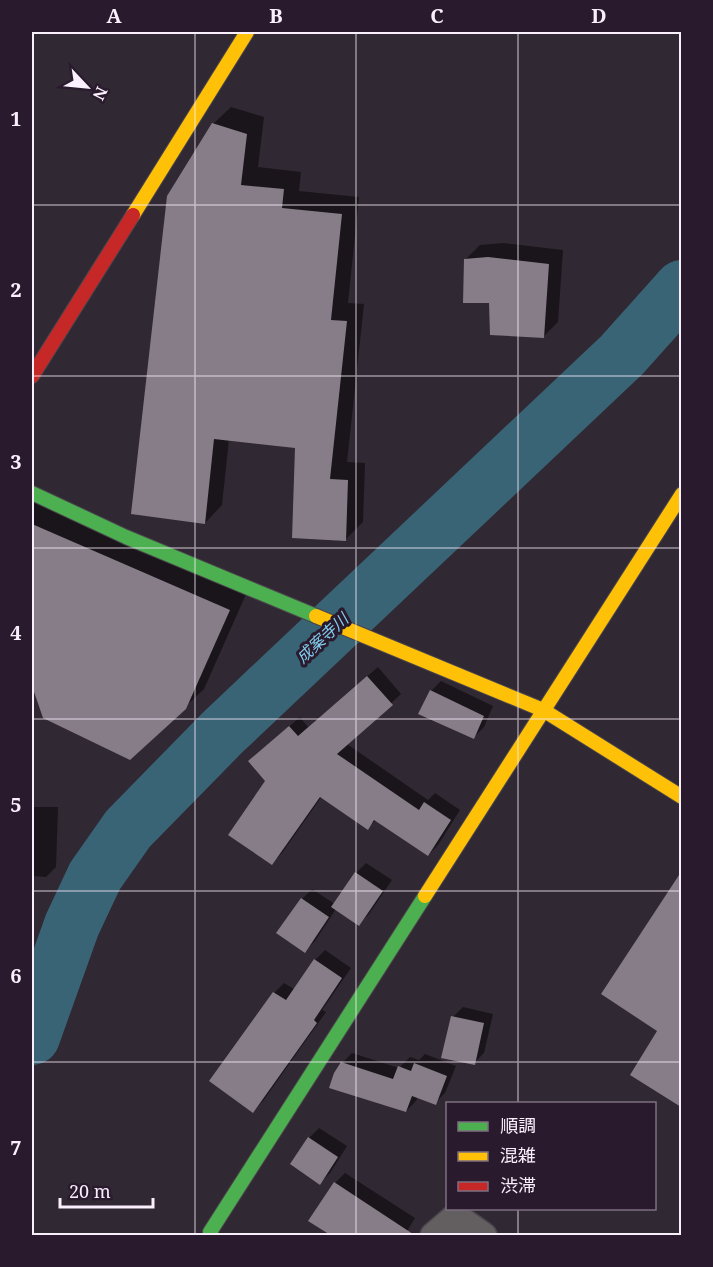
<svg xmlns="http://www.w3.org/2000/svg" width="713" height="1267" viewBox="0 0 713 1267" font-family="'Noto Serif','Noto Sans JP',serif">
	<rect width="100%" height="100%" fill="#302832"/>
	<g fill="#0007">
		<path d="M 231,107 L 264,117 L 258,167 L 301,172 L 299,191 L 359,197 L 348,303 L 364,304 L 347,462 L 365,463 L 363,522 L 346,539 L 296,446 L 229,439 L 222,505 L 205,523 L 213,124 Z"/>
		<path d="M 503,243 L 563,250 L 558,322 L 543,337 L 490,301 L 465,260 L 480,245 Z"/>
		<path d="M 32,498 L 247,592 L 204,689 L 185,707 L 45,717 L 32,682 Z"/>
		<path d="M 378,667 L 401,694 L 347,744 L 428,800 L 435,793 L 460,810 L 438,845 L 428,855 L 376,820 L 367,828 L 322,796 L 282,853 L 272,863 L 267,781 L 260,752 L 300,717 L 308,727 Z"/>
		<path d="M 441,681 L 493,706 L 484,727 L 474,737 L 431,691 Z"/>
		<path d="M 32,807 L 58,807 L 56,867 L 46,877 L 32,876 Z"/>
		<path d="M 366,863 L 392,880 L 369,914 L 359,924 L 336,909 L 315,941 L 305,951 L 302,899 L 312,889 L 335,904 L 356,873 Z"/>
		<path d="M 682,873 L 682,1105 L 632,1075 L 659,1030 L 604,993 Z"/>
		<path d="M 325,950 L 351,968 L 322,1010 L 326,1012 L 263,1101 L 253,1111 L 211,1081 L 274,993 L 284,983 L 294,989 L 315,960 Z"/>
		<path d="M 463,1007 L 493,1014 L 484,1053 L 474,1063 L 453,1017 Z"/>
		<path d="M 352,1053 L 399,1068 L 410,1057 L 419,1060 L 425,1054 L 456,1066 L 445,1093 L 435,1103 L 418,1096 L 416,1101 L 406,1111 L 342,1063 Z"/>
		<path d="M 319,1128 L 347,1146 L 330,1173 L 320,1183 L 309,1138 Z"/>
		<path d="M 345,1173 L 415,1218 L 404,1236 L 335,1183 Z"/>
	</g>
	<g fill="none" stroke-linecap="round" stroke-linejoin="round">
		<path stroke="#396476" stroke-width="56" d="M 32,1037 L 72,925 L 95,876 L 128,829 L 222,733 L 622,355 L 682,288"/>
	</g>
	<g fill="#867d88">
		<path d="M 212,123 L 247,134 L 241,185 L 284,189 L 282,208 L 342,214 L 331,320 L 347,321 L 330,479 L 348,480 L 346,541 L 292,538 L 295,448 L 214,439 L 205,524 L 131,514 L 167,196 Z"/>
		<path d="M 488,257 L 549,264 L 544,338 L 490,335 L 489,303 L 463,303 L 464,259 Z"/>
		<path d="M 32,524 L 230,610 L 186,709 L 130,760 L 43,718 L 32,686 Z"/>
		<path d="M 367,676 L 393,705 L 337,754 L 419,810 L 424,802 L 451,820 L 428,856 L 374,820 L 368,830 L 320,797 L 272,865 L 228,835 L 265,781 L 248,761 L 289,726 L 298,736 Z"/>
		<path d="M 430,690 L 484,716 L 474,739 L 418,714 Z"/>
		<path d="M 355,872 L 383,891 L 359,926 L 331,907 Z"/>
		<path d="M 681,872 L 681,1107 L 630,1075 L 657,1031 L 601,994 Z"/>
		<path d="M 301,898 L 329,917 L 305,953 L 276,933 Z"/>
		<path d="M 314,959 L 342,978 L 314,1020 L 317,1023 L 253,1113 L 209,1081 L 273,992 L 286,1000 Z"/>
		<path d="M 451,1016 L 484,1023 L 475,1065 L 441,1058 Z"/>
		<path d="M 341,1062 L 393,1079 L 398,1066 L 411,1071 L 414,1063 L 447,1076 L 436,1105 L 412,1096 L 406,1112 L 329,1088 L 334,1073 Z"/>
		<path d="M 308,1137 L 338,1157 L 320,1185 L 290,1164 Z"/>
		<path d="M 334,1182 L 416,1236 L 332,1236 L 308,1221 Z"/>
	</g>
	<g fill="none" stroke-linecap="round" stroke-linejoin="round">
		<defs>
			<path id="street" d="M 434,1236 L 456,1217 L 483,1236"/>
			<g id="fast">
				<path d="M 32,493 L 126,537 L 316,616"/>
				<path d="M 212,1236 L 210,1232 L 425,896"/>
			</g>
			<g id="slow">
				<path d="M 133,215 L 247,32"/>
				<path d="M 316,616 L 543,710 L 682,797"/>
				<path d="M 425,896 L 682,494"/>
			</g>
			<path id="jam" d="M 32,376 L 133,215"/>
		</defs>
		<use href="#street" stroke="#4b454d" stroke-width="30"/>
		<use href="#fast" stroke="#4b454d" stroke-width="16"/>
		<use href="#slow" stroke="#4b454d" stroke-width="16"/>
		<use href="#jam" stroke="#4b454d" stroke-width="16"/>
		<use href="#street" stroke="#635e60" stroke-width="27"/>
		<use href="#fast" stroke="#4caf50" stroke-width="14"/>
		<use href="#slow" stroke="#ffc107" stroke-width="14"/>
		<use href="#jam" stroke="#c62828" stroke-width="14"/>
	</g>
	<path fill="none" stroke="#faeffc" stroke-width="1.5" stroke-opacity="0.55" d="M 195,32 L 195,1236M 356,32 L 356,1236M 518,32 L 518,1104M 32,205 L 682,205M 32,376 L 682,376M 32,548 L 682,548M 32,719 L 682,719M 32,891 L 682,891M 32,1062 L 682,1062M 518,1208 L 518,1236"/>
	<g text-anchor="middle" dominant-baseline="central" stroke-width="6" stroke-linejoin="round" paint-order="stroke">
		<g font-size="16" font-style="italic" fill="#82d0f1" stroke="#2a1a2d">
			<text transform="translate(322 638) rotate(-43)">成案寺川</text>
		</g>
	</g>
	<rect width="713" height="1267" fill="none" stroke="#2a1a2d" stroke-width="66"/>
	<rect x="446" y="1102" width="210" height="108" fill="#2a1a2d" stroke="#7d6f80" stroke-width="1.5"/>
	<rect x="458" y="1122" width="30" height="9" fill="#4caf50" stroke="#7d6f80" stroke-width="1.5"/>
	<text x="500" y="1132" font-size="18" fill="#faeffc">順調</text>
	<rect x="458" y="1152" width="30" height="9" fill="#ffc107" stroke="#7d6f80" stroke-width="1.5"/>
	<text x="500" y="1162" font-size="18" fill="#faeffc">混雑</text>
	<rect x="458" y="1182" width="30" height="9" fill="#c62828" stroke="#7d6f80" stroke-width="1.5"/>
	<text x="500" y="1192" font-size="18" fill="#faeffc">渋滞</text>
	<g transform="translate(87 87) rotate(116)" stroke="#2a1a2d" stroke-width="4.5" paint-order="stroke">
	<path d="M0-4.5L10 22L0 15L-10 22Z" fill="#faeffc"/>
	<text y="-9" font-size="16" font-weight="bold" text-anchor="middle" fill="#faeffc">N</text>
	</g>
	<path d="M60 1198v9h93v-9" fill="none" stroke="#faeffc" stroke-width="3"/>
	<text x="69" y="1198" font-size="18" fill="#faeffc" stroke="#2a1a2d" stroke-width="4.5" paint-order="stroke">20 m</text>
	<rect x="33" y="33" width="647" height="1201" fill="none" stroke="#faeffc" stroke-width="2"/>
	<g font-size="20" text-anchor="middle" font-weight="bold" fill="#faeffc">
		<text x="114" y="23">A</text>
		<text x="276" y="23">B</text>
		<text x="437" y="23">C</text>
		<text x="599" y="23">D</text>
		<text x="16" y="126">1</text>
		<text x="16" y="297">2</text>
		<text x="16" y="469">3</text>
		<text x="16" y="640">4</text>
		<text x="16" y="812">5</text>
		<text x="16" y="983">6</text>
		<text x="16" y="1155">7</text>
	</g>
</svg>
